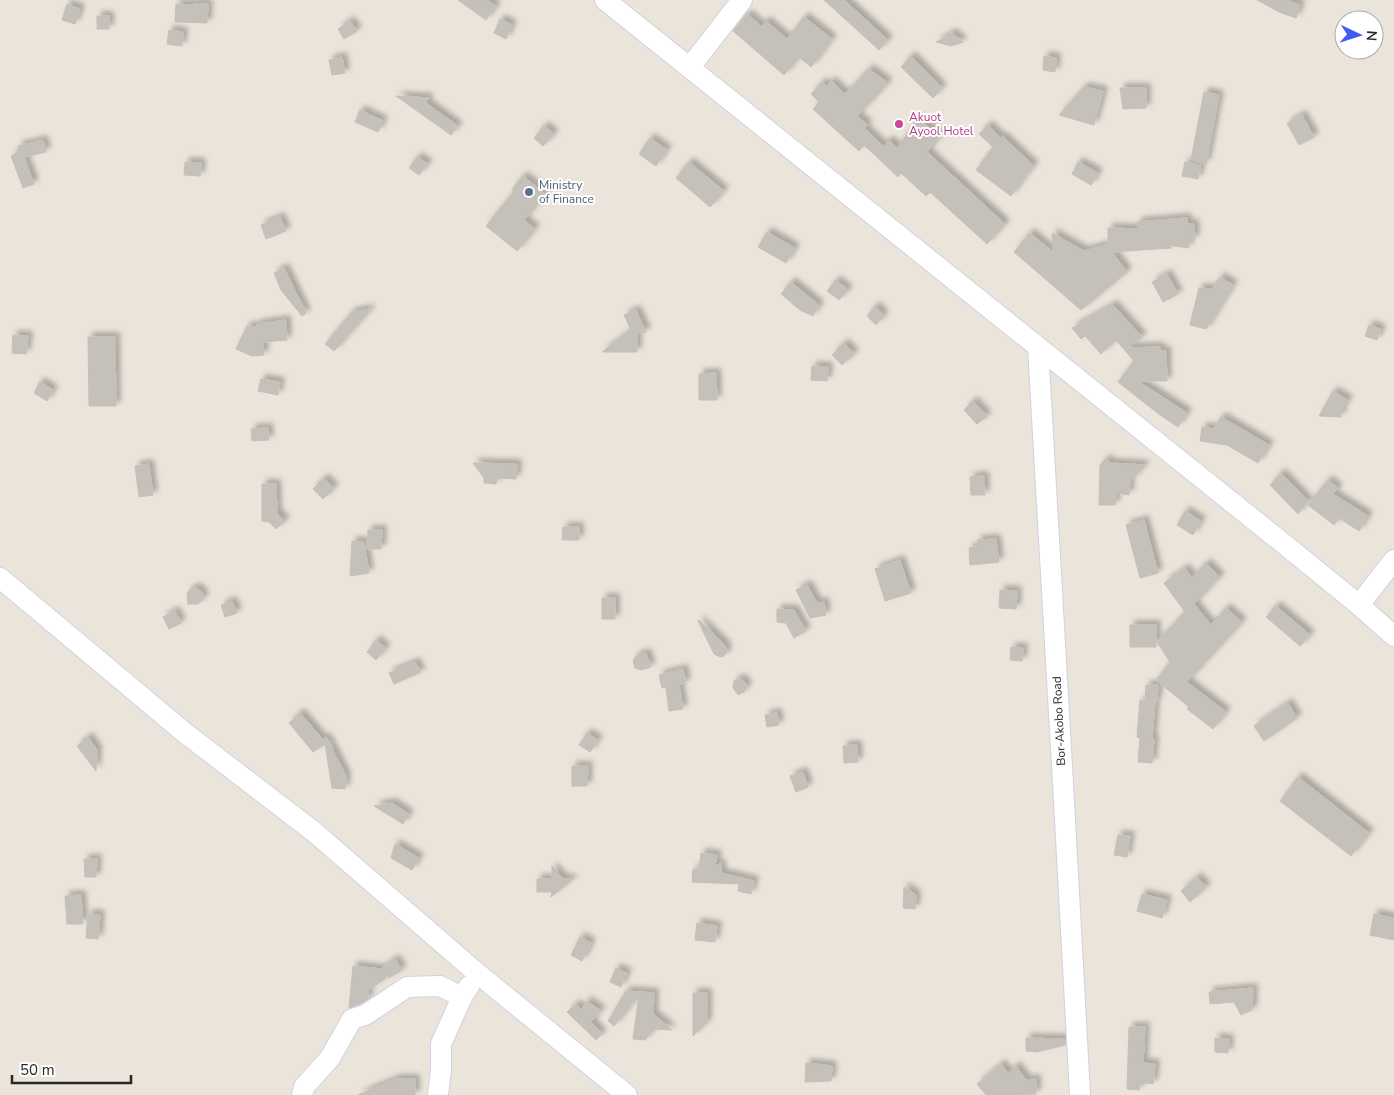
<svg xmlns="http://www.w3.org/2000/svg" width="1394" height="1095" viewBox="0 0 1394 1095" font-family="'Nunito Sans',sans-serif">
	<defs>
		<filter id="shadow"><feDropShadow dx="4.5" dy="-4.5" stdDeviation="2.5" flood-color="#0004"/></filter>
	</defs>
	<rect width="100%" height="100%" fill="#eae4da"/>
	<g fill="#c5c1ba" stroke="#c5c0b4" filter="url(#shadow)">
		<path d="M 458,0 L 487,0 L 496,6 L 486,20 Z"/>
		<path d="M 824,0 L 844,0 L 888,40 L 879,50 Z"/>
		<path d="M 1257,0 L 1286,0 L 1300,5 L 1296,18 L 1279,12 Z"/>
		<path d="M 67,4 L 80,9 L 75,24 L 62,20 Z"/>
		<path d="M 176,4 L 193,5 L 193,4 L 208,4 L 207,23 L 175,22 Z"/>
		<path d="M 747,14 L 761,26 L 766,21 L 787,39 L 804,17 L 832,39 L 811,67 L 799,57 L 784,75 L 733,31 Z"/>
		<rect x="97" y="16" width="12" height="13"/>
		<path d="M 500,19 L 512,25 L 506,39 L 494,33 Z"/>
		<path d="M 350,21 L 357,31 L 344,39 L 338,29 Z"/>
		<path d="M 169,30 L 183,32 L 182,46 L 167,44 Z"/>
		<path d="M 952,33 L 963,42 L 951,46 L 936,42 Z"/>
		<path d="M 911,56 L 942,88 L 933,98 L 901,67 Z"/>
		<path d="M 1044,56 L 1056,58 L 1055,72 L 1043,70 Z"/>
		<path d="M 342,57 L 345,73 L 332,75 L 329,60 Z"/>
		<path d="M 869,69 L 888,83 L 857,116 L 868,125 L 864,128 L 883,146 L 889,140 L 897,148 L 918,119 L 940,136 L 927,152 L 1005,224 L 987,244 L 930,192 L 926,196 L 901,173 L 898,177 L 864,145 L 859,151 L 813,109 L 819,102 L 811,94 L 822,82 L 827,86 L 831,81 L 845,94 Z"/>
		<path d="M 1084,87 L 1103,91 L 1094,125 L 1059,115 Z"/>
		<path d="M 1120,88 L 1146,88 L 1146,108 L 1123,109 Z"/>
		<path d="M 1204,92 L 1219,95 L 1206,164 L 1191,160 Z"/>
		<path d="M 396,96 L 429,98 L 426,103 L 458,126 L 451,135 Z"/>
		<path d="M 360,110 L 383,121 L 378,132 L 355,122 Z"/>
		<path d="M 1302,115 L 1314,137 L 1299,145 L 1287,123 Z"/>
		<path d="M 988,125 L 1001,138 L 1002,136 L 1034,166 L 1023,179 L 1011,196 L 976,170 L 993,147 L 979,134 Z"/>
		<path d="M 544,126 L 554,134 L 543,146 L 534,138 Z"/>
		<path d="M 650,138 L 667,150 L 656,166 L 639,154 Z"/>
		<path d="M 43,140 L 46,152 L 24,157 L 34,184 L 23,188 L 11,156 L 19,152 L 18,146 Z"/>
		<path d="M 417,157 L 428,164 L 419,175 L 409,168 Z"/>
		<path d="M 185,162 L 201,163 L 200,176 L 184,175 Z"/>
		<path d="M 689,162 L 724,191 L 710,207 L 676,178 Z"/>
		<path d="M 1078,162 L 1098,173 L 1091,185 L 1072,174 Z"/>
		<path d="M 1185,162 L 1201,165 L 1198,179 L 1182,176 Z"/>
		<path d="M 523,176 L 545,194 L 524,220 L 535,229 L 517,251 L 486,226 L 514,191 L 512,189 Z"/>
		<path d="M 280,217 L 286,231 L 266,239 L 261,225 Z"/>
		<path d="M 1187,218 L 1187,224 L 1194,224 L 1195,239 L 1188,240 L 1189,248 L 1167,245 L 1172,248 L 1112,252 L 1127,272 L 1081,310 L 1014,252 L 1030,233 L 1053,252 L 1052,233 L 1084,251 L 1106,245 L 1108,248 L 1108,228 L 1138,229 L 1137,222 Z"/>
		<path d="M 767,232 L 795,248 L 786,263 L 758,247 Z"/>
		<path d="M 284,268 L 306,313 L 302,316 L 281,290 L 274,273 Z"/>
		<path d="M 1167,274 L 1178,294 L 1163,302 L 1152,282 Z"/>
		<path d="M 1220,277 L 1233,285 L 1206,329 L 1190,325 L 1199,288 L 1212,289 Z"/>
		<path d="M 836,280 L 848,290 L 839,300 L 827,291 Z"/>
		<path d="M 791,282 L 819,305 L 813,316 L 800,310 L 781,294 Z"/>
		<path d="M 1113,305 L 1142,337 L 1127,348 L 1160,347 L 1160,351 L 1166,351 L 1167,381 L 1138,381 L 1187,413 L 1178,427 L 1160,415 L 1118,382 L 1134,361 L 1116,340 L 1101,354 L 1085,336 L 1081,339 L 1072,328 Z"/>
		<path d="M 875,306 L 884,315 L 876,325 L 867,316 Z"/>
		<path d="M 371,309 L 334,351 L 325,344 L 352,312 Z"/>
		<path d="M 636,310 L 646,332 L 637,334 L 637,352 L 602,352 L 631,330 L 624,315 Z"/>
		<path d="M 286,320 L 287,340 L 263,342 L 264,355 L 252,356 L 236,349 L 247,326 L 257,327 L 257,324 Z"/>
		<path d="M 1369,325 L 1381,329 L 1377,340 L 1365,336 Z"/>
		<path d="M 13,335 L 28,336 L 26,354 L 12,353 Z"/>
		<path d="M 88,337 L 115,337 L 116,406 L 89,406 Z"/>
		<path d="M 844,343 L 854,354 L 842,365 L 832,355 Z"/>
		<path d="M 812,366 L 828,367 L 827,381 L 811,380 Z"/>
		<path d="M 716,373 L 717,400 L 699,400 L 699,374 Z"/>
		<path d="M 261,379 L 280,382 L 278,395 L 258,391 Z"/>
		<path d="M 40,382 L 53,390 L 47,401 L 34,393 Z"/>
		<path d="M 1333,391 L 1348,400 L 1341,411 L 1341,417 L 1319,416 Z"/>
		<path d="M 973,401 L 987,416 L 977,424 L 964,410 Z"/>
		<path d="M 1221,417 L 1269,445 L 1258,463 L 1227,445 L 1200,441 L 1202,427 L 1214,429 Z"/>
		<path d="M 268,428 L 269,440 L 252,441 L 251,429 Z"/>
		<path d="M 1106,459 L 1111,463 L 1145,465 L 1133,479 L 1130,477 L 1129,495 L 1116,493 L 1115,505 L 1099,505 L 1100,465 Z"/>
		<path d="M 473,463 L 517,464 L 516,479 L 497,478 L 496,484 L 484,483 L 484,478 Z"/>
		<path d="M 149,464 L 153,495 L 139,497 L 135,466 Z"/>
		<path d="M 1281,473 L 1308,501 L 1298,514 L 1270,485 Z"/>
		<path d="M 984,476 L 985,495 L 971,495 L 970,477 Z"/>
		<path d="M 324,478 L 334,488 L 323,499 L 313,489 Z"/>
		<path d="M 1328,480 L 1338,488 L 1333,494 L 1368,516 L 1359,531 L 1339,518 L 1334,525 L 1308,505 Z"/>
		<path d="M 262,484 L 276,484 L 277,513 L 285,521 L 276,529 L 269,522 L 262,521 Z"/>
		<path d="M 1185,511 L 1201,521 L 1193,535 L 1177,525 Z"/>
		<path d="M 1144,520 L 1158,573 L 1140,578 L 1126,525 Z"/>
		<path d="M 563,527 L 579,527 L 579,540 L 562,540 Z"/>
		<path d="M 368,530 L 382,530 L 381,549 L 367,549 Z"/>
		<path d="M 996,539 L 999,562 L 970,565 L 969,548 L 978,547 L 977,540 Z"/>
		<path d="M 352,541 L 364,542 L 369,573 L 350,576 Z"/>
		<path d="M 900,560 L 911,593 L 885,601 L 875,569 Z"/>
		<path d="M 1206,563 L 1220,577 L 1194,604 L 1211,625 L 1226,608 L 1242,622 L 1187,682 L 1226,712 L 1213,729 L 1187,709 L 1189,707 L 1156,680 L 1170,662 L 1157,642 L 1185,612 L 1164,583 L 1185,568 L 1192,578 Z"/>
		<path d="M 807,585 L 817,603 L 824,602 L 826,615 L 810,618 L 796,590 Z"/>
		<path d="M 196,588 L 201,591 L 204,598 L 198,604 L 188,604 L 187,593 L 191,589 Z"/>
		<path d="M 1000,590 L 1017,591 L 1016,609 L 999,608 Z"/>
		<rect x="602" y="598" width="13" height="21"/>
		<path d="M 232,601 L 237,613 L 225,617 L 221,605 Z"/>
		<path d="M 1276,606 L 1310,635 L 1300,646 L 1266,617 Z"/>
		<path d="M 777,609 L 794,610 L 806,631 L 794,638 L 786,623 L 777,622 Z"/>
		<path d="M 175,611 L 181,623 L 169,629 L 163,617 Z"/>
		<path d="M 699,620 L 725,645 L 727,652 L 724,656 L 720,657 L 714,654 L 698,621 Z"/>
		<rect x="1130" y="625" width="26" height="22"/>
		<path d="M 376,640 L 386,648 L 376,660 L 367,652 Z"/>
		<path d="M 1011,647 L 1023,648 L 1022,661 L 1010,660 Z"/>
		<path d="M 646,653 L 651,667 L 641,670 L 635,668 L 633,661 L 636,656 Z"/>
		<path d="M 415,662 L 421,672 L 394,684 L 389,673 Z"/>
		<path d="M 683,669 L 686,683 L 679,684 L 683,709 L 669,711 L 666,687 L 662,688 L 659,675 Z"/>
		<path d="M 739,679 L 743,680 L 747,686 L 744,692 L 738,695 L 733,688 L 733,686 L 734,681 Z"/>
		<path d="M 1146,685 L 1158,685 L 1157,701 L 1145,700 Z"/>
		<path d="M 1140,700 L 1155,701 L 1152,739 L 1154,739 L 1152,763 L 1138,762 L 1140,738 L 1137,737 Z"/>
		<path d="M 1288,703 L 1297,718 L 1264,741 L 1254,726 Z"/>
		<path d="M 300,713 L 325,742 L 324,738 L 326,737 L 346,776 L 345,789 L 332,788 L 325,744 L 313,752 L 289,723 Z"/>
		<path d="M 777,713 L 779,725 L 767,727 L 765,715 Z"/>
		<path d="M 587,733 L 598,740 L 590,752 L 579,745 Z"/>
		<path d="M 88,737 L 97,750 L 96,771 L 77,746 Z"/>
		<path d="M 857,745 L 858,762 L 844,763 L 843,746 Z"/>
		<path d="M 572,766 L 588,766 L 587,786 L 572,786 Z"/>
		<path d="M 803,772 L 808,787 L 796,792 L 790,776 Z"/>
		<path d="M 1298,777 L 1369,833 L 1351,856 L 1280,801 Z"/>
		<path d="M 392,803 L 409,814 L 403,824 L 374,806 Z"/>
		<path d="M 1118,835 L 1130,836 L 1127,857 L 1114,855 Z"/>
		<path d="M 395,844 L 419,858 L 412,870 L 391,858 Z"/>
		<path d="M 701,853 L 717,855 L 715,866 L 721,863 L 721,873 L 754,881 L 751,894 L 738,891 L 739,884 L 692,882 L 693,869 L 699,869 Z"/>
		<path d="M 84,859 L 97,859 L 96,877 L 85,877 Z"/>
		<path d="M 552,866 L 563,879 L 573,879 L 551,897 L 552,892 L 537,892 L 537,879 L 552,879 Z"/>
		<path d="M 1197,877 L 1206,887 L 1190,902 L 1181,891 Z"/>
		<path d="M 904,887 L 916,895 L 915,909 L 903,908 Z"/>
		<path d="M 1142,894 L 1167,900 L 1162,918 L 1137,911 Z"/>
		<path d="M 81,895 L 83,924 L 67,924 L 65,896 Z"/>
		<path d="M 88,914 L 100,915 L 98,939 L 86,938 Z"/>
		<path d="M 1374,914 L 1394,918 L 1394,940 L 1370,935 Z"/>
		<path d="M 697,923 L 717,926 L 715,942 L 695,940 Z"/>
		<path d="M 580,937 L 591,943 L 582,961 L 571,955 Z"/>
		<path d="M 395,959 L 402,970 L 389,978 L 382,968 Z"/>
		<path d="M 353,966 L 381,969 L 386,978 L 368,990 L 368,999 L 360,1004 L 349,1008 Z"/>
		<path d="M 616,968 L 627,973 L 621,987 L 610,982 Z"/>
		<path d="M 1253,988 L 1252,1010 L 1241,1015 L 1234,1002 L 1210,1004 L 1209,992 Z"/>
		<path d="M 626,991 L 654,993 L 653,1014 L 672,1030 L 654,1029 L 645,1040 L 633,1039 L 639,995 L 614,1026 L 608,1021 Z"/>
		<path d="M 693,993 L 707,993 L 707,1022 L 693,1036 Z"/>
		<path d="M 587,1001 L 601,1011 L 591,1022 L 602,1034 L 596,1040 L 567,1012 L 576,1004 L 581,1010 Z"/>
		<path d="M 1129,1027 L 1145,1027 L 1143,1063 L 1155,1064 L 1153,1084 L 1140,1082 L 1139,1090 L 1127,1089 Z"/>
		<path d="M 1026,1038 L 1065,1039 L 1065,1045 L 1037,1052 L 1026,1051 Z"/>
		<path d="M 1215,1038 L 1229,1039 L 1228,1053 L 1215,1052 Z"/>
		<path d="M 806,1063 L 832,1066 L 831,1081 L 805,1082 Z"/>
		<path d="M 1001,1064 L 1008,1073 L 1016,1066 L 1026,1080 L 1036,1079 L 1036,1094 L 986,1095 L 977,1084 Z"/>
		<path d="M 396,1079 L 415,1079 L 415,1095 L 358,1095 Z"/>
	</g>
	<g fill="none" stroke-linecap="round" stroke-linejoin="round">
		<defs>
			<g id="minor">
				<path d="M 605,0 L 1284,544 L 1359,605 L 1394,636"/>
				<path d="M 690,67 L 742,0"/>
				<path d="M 1038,347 L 1064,801 L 1080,1095"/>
				<path d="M 0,578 L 185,733 L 313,831 L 477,973 L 627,1095"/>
				<path d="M 1359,605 L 1394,560"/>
				<path d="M 302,1095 L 304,1087 L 330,1058 L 352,1019 L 365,1015 L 407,987 L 440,986 L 462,997"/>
				<path d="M 438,1095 L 441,1069 L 441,1044 L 462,997 L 469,986"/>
			</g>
		</defs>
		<use href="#minor" stroke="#d0d2e0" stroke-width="22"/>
		<use href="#minor" stroke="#fff" stroke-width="20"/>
	</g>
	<circle fill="#d1479c" stroke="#fff" stroke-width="2" cx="899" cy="124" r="5"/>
	<circle fill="#5c6f8a" stroke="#fff" stroke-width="2" cx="529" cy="192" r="5"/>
	<g text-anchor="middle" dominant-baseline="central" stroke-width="4" stroke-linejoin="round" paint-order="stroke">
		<g font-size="12" fill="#b23c85" stroke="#fff" text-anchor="start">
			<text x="909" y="117">Akuot<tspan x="909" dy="14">Ayool Hotel</tspan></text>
		</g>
		<g font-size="12" fill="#4e5e75" stroke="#fff" text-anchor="start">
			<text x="539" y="185">Ministry<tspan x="539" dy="14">of Finance</tspan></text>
		</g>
		<g font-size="12" fill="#282828" stroke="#fff">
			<text transform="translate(1059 721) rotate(-93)">Bor-Akobo Road</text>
		</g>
	</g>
	<g transform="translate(1359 35) rotate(94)"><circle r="24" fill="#ffffff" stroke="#a9a9a9"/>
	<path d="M0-4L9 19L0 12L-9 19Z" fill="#425bef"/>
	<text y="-8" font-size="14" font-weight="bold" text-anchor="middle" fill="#282828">N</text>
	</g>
	<path d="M12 1075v8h119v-8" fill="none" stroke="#282828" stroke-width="2.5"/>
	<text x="20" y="1075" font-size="15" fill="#282828" stroke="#ffffff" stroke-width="4" paint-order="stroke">50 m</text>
</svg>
